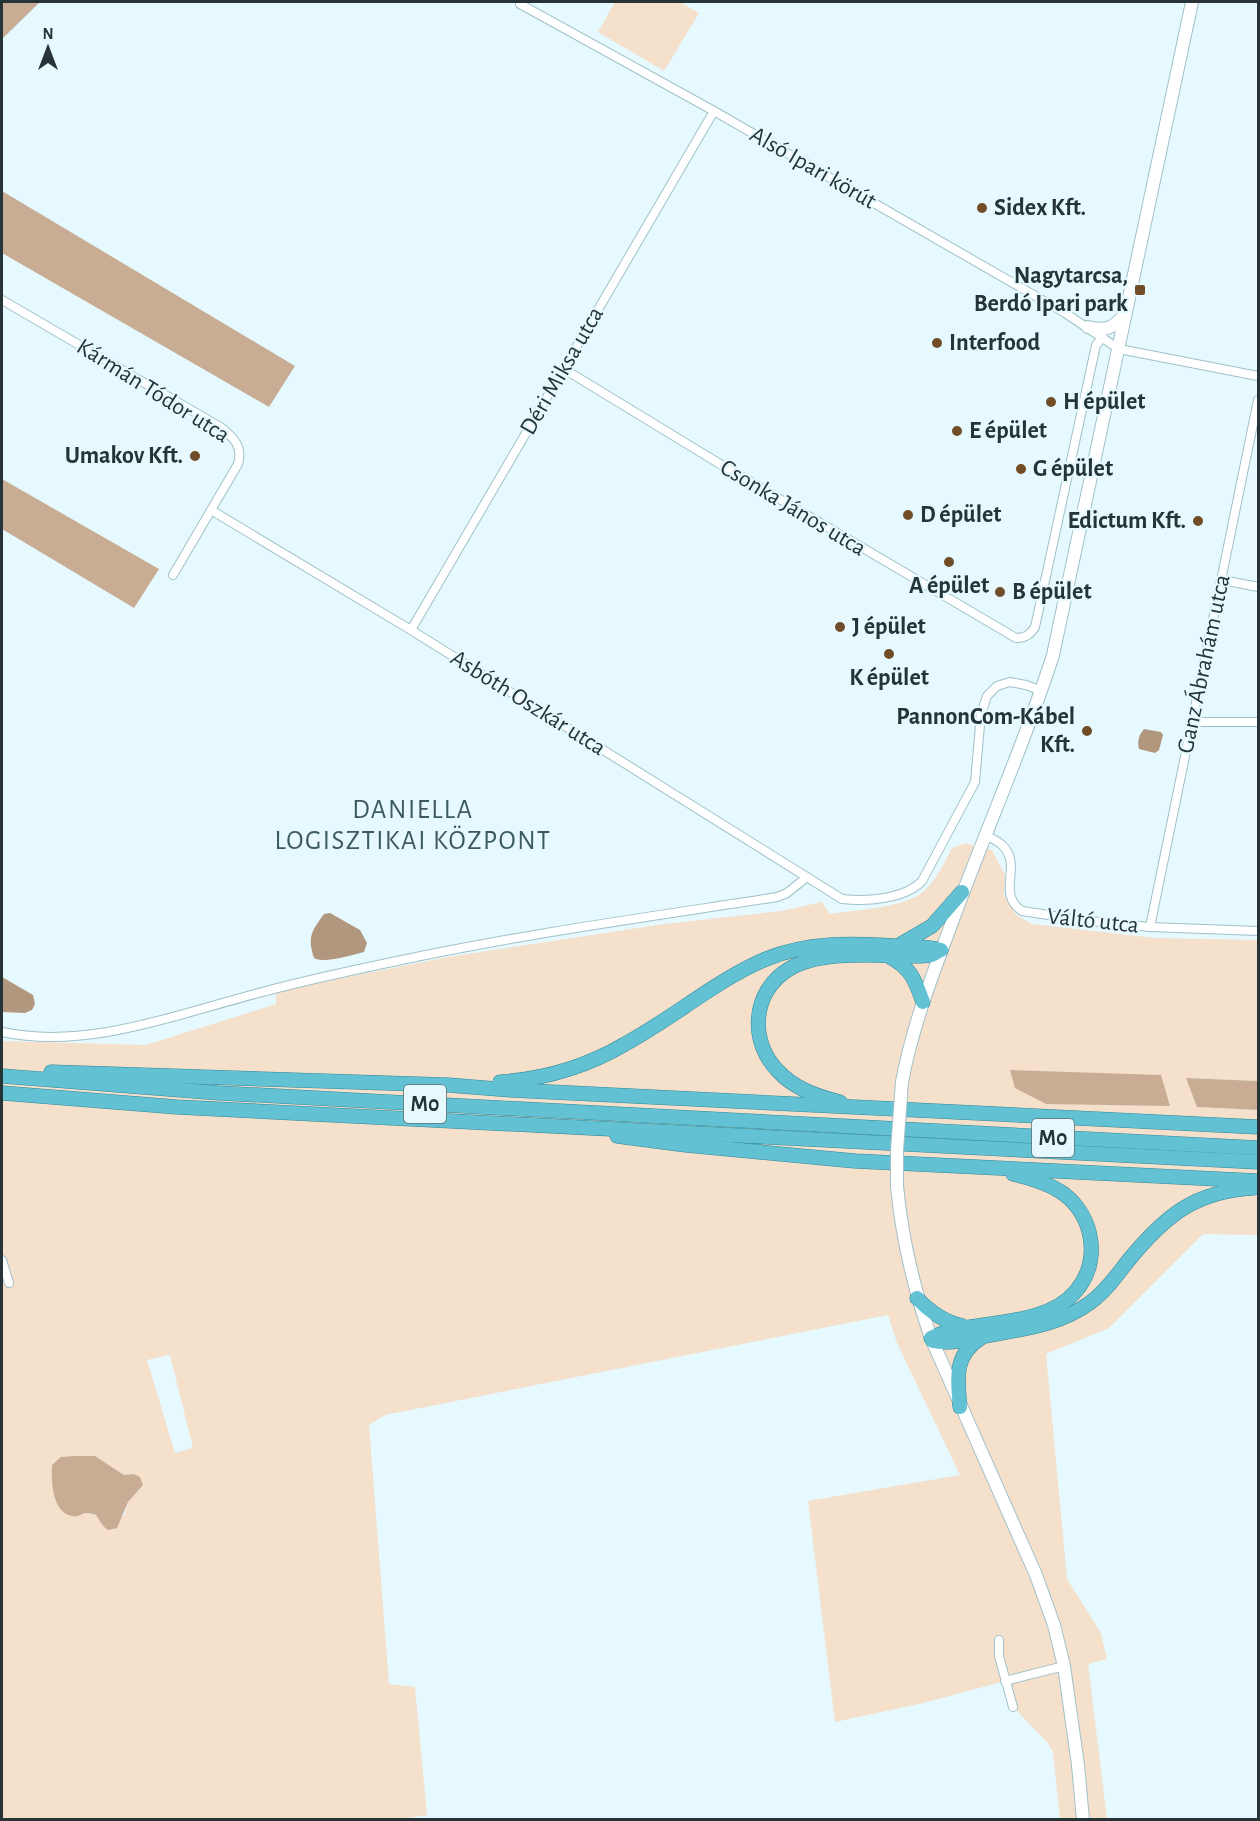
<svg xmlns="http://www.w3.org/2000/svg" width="1260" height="1821" viewBox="0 0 1260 1821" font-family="'Alegreya Sans',sans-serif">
	<rect width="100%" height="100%" fill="#e5f9fe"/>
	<g fill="#f5e0cc" fill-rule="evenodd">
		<path d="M 615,2 L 680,2 L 699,13 L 664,71 L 598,32 Z"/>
		<path d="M 965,843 L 992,850 L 1005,875 L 1004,895 L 1016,915 L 1032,924 L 1155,938 L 1258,940 L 1258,1081 L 1187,1078 L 1197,1107 L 1258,1110 L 1258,1235 L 1203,1234 L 1109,1328 L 1046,1354 L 1067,1579 L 1101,1633 L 1107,1659 L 1088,1664 L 1107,1819 L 1060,1819 L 1053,1752 L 1047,1742 L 1013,1707 L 1005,1681 L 923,1703 L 835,1722 L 808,1501 L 960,1475 L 897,1343 L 888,1315 L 385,1415 L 369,1425 L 389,1684 L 415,1687 L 427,1815 L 396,1820 L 2,1820 L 2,1041 L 146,1045 L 276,1004 L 276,991 L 448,957 L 664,924 L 781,911 L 822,902 L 830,914 C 855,910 905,908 924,891 C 937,879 944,863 952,848 ZM 170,1355 L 193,1448 L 175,1453 L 147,1360 ZM 95,1456 L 124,1475 L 134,1474 L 143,1485 L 128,1502 L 124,1516 L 103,1526 L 96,1515 L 85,1513 L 61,1457 Z"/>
	</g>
	<g fill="#c8ad94">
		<path d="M 2,2 L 40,2 L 2,39 Z"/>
		<path d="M 2,191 L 295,366 L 269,407 L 2,253 Z"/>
		<path d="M 2,479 L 159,569 L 134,608 L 2,529 Z"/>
		<path d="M 1010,1070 L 1161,1075 L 1170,1106 L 1046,1104 L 1015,1088 Z"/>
		<path d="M 1186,1078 L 1258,1081 L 1258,1110 L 1197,1107 Z"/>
		<path d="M 74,1456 L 95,1456 L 124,1475 L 134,1474 L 140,1477 L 143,1485 L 128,1502 L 117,1528 L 108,1530 L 103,1526 L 96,1515 C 93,1514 90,1513 86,1513 C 82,1513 78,1518 72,1516 C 52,1512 51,1481 52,1465 L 61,1457 Z"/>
	</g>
	<g fill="#b1977e">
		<path d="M 1144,729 L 1161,732 L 1163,735 L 1159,750 L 1155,753 L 1139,749 C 1137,741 1139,735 1144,729 Z"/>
		<path d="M 330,913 L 360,930 L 367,943 L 364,952 C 352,955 324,964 314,958 C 307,936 312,931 324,914 Z"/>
		<path d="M 2,977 L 33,995 L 35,1004 L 32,1010 L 25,1013 L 2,1012 Z"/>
	</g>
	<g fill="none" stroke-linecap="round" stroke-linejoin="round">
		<defs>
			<g id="minor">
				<path d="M 520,4 L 714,111 L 1065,313 L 1119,349 L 1258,376"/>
				<path d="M 2,300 L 222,428 C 234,438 243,447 238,464 L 173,575"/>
				<path d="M 564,369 L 715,461 L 1016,638 C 1025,638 1030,635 1035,627 L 1096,345 L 1103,337"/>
				<path d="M 211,510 L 411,630 L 842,899 C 866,902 905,899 922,881 L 975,782 L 981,714 L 987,696 L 997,686 L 1010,682 L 1026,685 L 1042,691"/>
				<path d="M 1223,580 L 1258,587"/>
				<path d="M 411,630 L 714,111"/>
				<path d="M 1191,722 L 1258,722"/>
				<path d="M 985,835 C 991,838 998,841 1002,845 C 1024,866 995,892 1022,911 L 1081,920 L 1150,927 L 1258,931"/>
				<path d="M 1150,927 L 1258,400"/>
				<path d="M 2,1032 C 87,1050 174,1015 255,994 C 302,981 349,971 397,961 C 522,934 650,917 777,897 L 787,893 L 807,877"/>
				<path d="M 2,1260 L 9,1283"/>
				<path d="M 999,1640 L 999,1656 L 1013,1707"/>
				<path d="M 1005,1681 L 1064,1666"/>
			</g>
			<g id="secondary">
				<path d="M 1088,327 C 1105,331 1113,329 1124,315"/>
				<path d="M 902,1082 C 912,1028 932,976 951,925 C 984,834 1024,746 1053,655 L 1192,2"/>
				<path d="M 897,1186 C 902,1240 913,1286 931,1338 L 1036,1575 L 1054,1625 L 1064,1666 L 1078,1765 L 1083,1820"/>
			</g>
			<g id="trunk">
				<path d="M 901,944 L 932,926 L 962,892"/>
				<path d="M 890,957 C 911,968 915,980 923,1002"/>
				<path d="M 51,1072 L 448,1085 L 511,1090 L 1258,1127"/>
				<path d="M 2,1076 L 219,1093 L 1258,1148"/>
				<path d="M 500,1082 C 545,1079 586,1067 625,1044 C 673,1018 715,981 766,959 C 807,942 852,943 896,946 C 911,947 926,946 941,950"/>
				<path d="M 2,1093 L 177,1107 L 1258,1162"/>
				<path d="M 840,1102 C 818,1097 795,1089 779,1072 C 749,1043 751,992 789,969 C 822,949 882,956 920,956 L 932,955 L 939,951"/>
				<path d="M 617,1136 L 686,1145 L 855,1161 L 1258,1181"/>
				<path d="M 917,1298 C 930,1312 944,1322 963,1326"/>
				<path d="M 931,1338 C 943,1331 956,1330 970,1327 C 1005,1321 1052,1320 1076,1291 C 1101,1261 1094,1217 1064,1194 C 1049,1183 1031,1178 1013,1174"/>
				<path d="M 933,1341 C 953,1345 976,1337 996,1334 C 1030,1328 1063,1323 1091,1302 C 1106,1291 1117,1275 1128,1261 C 1164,1217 1194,1191 1254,1188"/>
				<path d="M 960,1407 C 957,1379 954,1354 981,1338"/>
			</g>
		</defs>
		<use href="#minor" stroke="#a0c1c9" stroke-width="10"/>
		<use href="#secondary" stroke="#a0c1c9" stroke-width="14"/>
		<use href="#trunk" stroke="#338797" stroke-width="15"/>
		<use href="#minor" stroke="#fff" stroke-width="8"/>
		<use href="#secondary" stroke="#fff" stroke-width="12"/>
		<use href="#trunk" stroke="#62c2d4" stroke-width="14"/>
		<defs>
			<path id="secondary-bridge" d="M 897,1186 L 897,1150 L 902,1082"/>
		</defs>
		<use href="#secondary-bridge" stroke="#a0c1c9" stroke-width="14" stroke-linecap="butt"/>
		<use href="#secondary-bridge" stroke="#fff" stroke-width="12"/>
	</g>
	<g fill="#714d27" stroke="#e5f9fe" stroke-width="2">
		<circle cx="982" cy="208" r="6"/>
		<rect x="1134" y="284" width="12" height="12" rx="3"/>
		<circle cx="937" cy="343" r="6"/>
		<circle cx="1051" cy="402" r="6"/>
		<circle cx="957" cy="431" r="6"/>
		<circle cx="195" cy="456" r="6"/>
		<circle cx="1021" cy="469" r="6"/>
		<circle cx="908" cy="515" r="6"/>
		<circle cx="1198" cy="521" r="6"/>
		<circle cx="949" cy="562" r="6"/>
		<circle cx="1000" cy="592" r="6"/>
		<circle cx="840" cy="627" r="6"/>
		<circle cx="889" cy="654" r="6"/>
		<circle cx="1087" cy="731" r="6"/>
	</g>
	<g text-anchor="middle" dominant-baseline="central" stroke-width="4.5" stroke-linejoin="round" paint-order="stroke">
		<g fill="#e5f9fe" stroke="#606f73" stroke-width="1.5">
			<rect x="404" y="1085" width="42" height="38" rx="4.5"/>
			<rect x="1032" y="1119" width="42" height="38" rx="4.5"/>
		</g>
		<g font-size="22" font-weight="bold" fill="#273437">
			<text x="425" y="1104">M0</text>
			<text x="1053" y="1138">M0</text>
		</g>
		<g font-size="24" fill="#273437" stroke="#e5f9fe">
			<text transform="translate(813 168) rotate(30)">Alsó Ipari körút</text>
			<text transform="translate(562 371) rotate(-60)">Déri Miksa utca</text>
			<text transform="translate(153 391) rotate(32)">Kármán Tódor utca</text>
			<text transform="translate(793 508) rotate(31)">Csonka János utca</text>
			<text transform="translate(1204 664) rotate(-78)">Ganz Ábrahám utca</text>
			<text transform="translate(528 703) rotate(32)">Asbóth Oszkár utca</text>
			<text transform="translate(1093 921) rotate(6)">Váltó utca</text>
		</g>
		<g font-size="24" font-weight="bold" fill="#273437" stroke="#e5f9fe" text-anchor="start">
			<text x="994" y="208">Sidex Kft.</text>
			<text x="1128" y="276" text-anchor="end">Nagytarcsa,<tspan x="1128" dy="28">Berdó Ipari park</tspan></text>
			<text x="949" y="343">Interfood</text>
			<text x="1063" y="402">H épület</text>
			<text x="969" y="431">E épület</text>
			<text x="183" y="456" text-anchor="end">Umakov Kft.</text>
			<text x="1033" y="469">G épület</text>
			<text x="920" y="515">D épület</text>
			<text x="1186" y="521" text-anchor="end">Edictum Kft.</text>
			<text x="949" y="586" text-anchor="middle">A épület</text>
			<text x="1012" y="592">B épület</text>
			<text x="852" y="627">J épület</text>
			<text x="889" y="678" text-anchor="middle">K épület</text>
			<text x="1075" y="717" text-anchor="end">PannonCom-Kábel<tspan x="1075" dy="28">Kft.</tspan></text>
		</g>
		<g font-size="27" letter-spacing="1.5" fill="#3c5b61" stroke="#e5f9fe">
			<text x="413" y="809">DANIELLA<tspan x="413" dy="31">LOGISZTIKAI KÖZPONT</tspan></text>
		</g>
	</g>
	<rect width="1260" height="1821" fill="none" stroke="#273437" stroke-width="6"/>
	<g transform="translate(48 48)" stroke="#e5f9fe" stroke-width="4.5" paint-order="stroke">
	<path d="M0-4.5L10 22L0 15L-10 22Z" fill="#273437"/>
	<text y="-9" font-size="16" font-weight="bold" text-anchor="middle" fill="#273437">N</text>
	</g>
</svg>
